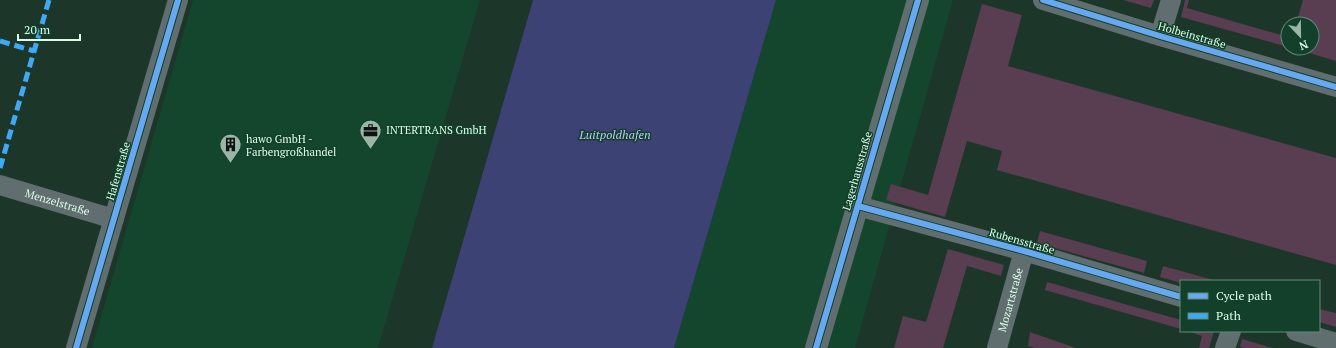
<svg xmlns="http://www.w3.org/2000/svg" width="1336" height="348" viewBox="0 0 1336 348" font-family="'PT Serif',serif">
	<rect width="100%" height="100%" fill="#1c3629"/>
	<g fill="#14452d">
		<path d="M 193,0 L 480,0 L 378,348 L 92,348 Z"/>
		<path d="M 776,0 L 953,0 L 855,348 L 674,348 Z"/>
	</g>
	<g fill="#593d51">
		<path d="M 1123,0 L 1154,0 L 1151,8 Z"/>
		<path d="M 1185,0 L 1189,0 L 1187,8 L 1288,37 L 1288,47 L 1181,17 Z"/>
		<path d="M 1303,0 L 1336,0 L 1336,61 L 1292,48 L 1312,48 L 1312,24 L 1296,24 Z"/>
		<path d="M 982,4 L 1022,15 L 1008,66 L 1336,158 L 1336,265 L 997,170 L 1002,151 L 967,141 L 945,217 L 886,200 L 891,184 L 928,195 Z"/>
		<path d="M 1040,231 L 1147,261 L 1144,273 L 1037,243 Z"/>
		<path d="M 948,249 L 1004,265 L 1001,276 L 967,266 L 943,348 L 894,348 L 903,316 L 926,322 Z"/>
		<path d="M 1163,266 L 1217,281 L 1181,281 L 1181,283 L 1160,277 Z"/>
		<path d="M 1047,282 L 1181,320 L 1181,329 L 1045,290 Z"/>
		<path d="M 1319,309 L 1336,313 L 1336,327 L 1319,322 Z"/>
		<path d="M 1187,331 L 1214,331 L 1209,348 L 1199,348 L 1202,336 Z"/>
		<path d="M 1030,332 L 1076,348 L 1035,348 L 1028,346 Z"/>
		<path d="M 1242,339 L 1273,348 L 1244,348 L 1240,347 Z"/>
	</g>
	<path fill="#3c4274" d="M 533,0 L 776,0 L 674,348 L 432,348 Z"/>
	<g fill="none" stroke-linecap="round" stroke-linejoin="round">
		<g stroke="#606e70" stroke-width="20">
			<path d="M 1043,0 L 1160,36 L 1336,87"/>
			<path d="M 1160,36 L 1171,0"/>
			<path id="s1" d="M 0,185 L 114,219"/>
			<path d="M 858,206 L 1024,251 L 1181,297"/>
			<path d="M 1296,331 L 1336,343"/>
			<path d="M 76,348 L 178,0"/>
			<path id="s2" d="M 997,348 L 1024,251"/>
			<path d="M 1225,348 L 1231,331"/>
		</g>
		<path stroke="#606e70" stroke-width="22" d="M 816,348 L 918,0"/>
		<g stroke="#3fa9f5" stroke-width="5" stroke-dasharray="10 5" stroke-linecap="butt">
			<path d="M 0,41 L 34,51"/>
			<path d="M 0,168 L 49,0"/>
		</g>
		<defs>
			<g id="cycleway">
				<path d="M 1043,0 L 1160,36 L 1336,87"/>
				<path d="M 858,206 L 1024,251 L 1181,297"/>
				<path d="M 76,348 L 178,0"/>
				<path d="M 816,348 L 918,0"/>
			</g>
		</defs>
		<use href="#cycleway" stroke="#12402a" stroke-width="8"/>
		<use href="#cycleway" stroke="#66a8f1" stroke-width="6"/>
	</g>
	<defs>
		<symbol id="office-pin" viewBox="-11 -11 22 30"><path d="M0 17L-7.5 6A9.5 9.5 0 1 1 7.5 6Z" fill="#99b7a6" stroke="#12402a"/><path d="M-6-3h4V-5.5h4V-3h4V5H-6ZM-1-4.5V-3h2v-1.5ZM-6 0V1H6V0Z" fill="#111"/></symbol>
		<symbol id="building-pin" viewBox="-11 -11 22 30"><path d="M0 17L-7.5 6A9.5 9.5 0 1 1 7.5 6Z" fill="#99b7a6" stroke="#12402a"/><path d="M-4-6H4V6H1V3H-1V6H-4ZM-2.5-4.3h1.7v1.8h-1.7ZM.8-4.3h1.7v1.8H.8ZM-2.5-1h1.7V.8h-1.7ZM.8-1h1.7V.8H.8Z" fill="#111"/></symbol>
	</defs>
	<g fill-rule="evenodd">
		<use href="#office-pin" x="358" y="118" width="25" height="34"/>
		<use href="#building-pin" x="218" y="132" width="25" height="34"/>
	</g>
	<g text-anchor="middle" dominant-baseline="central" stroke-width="3" stroke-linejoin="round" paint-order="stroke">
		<g font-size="11" fill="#ddfde9" stroke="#12402a">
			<text transform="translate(1192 35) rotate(16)">Holbeinstraße</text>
			<text transform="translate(118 171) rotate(-74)">Hafenstraße</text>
			<text transform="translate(857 171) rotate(-74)">Lagerhausstraße</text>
			<text stroke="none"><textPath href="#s1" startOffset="60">Menzelstraße</textPath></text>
			<text transform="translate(1022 241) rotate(16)">Rubensstraße</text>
			<text stroke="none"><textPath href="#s2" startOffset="50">Mozartstraße</textPath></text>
		</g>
		<g font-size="11" fill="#ddfde9" stroke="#12402a" text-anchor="start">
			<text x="386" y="130">INTERTRANS GmbH</text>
			<text x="246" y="139">hawo GmbH -<tspan x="246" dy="13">Farbengroßhandel</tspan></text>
		</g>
		<g font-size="12" font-style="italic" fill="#c0c8fc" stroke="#12402a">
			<text x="615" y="134">Luitpoldhafen</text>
		</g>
	</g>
	<rect x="1180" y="280" width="140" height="52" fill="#12402a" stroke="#638c76"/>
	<rect x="1188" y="293" width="20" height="6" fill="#66a8f1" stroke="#638c76"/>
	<text x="1216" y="300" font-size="12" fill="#ddfde9">Cycle path</text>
	<rect x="1188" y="313" width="20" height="6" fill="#3fa9f5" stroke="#638c76"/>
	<text x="1216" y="320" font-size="12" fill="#ddfde9">Path</text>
	<g transform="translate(1300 36) rotate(158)"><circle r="19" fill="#12402a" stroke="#638c76"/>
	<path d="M0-3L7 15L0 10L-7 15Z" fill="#99b7a6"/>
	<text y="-6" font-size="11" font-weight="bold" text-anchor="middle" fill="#ddfde9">N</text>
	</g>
	<path d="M18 34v6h62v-6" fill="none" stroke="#ddfde9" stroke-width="2"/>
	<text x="24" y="34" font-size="12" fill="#ddfde9" stroke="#12402a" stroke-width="3" paint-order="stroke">20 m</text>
</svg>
